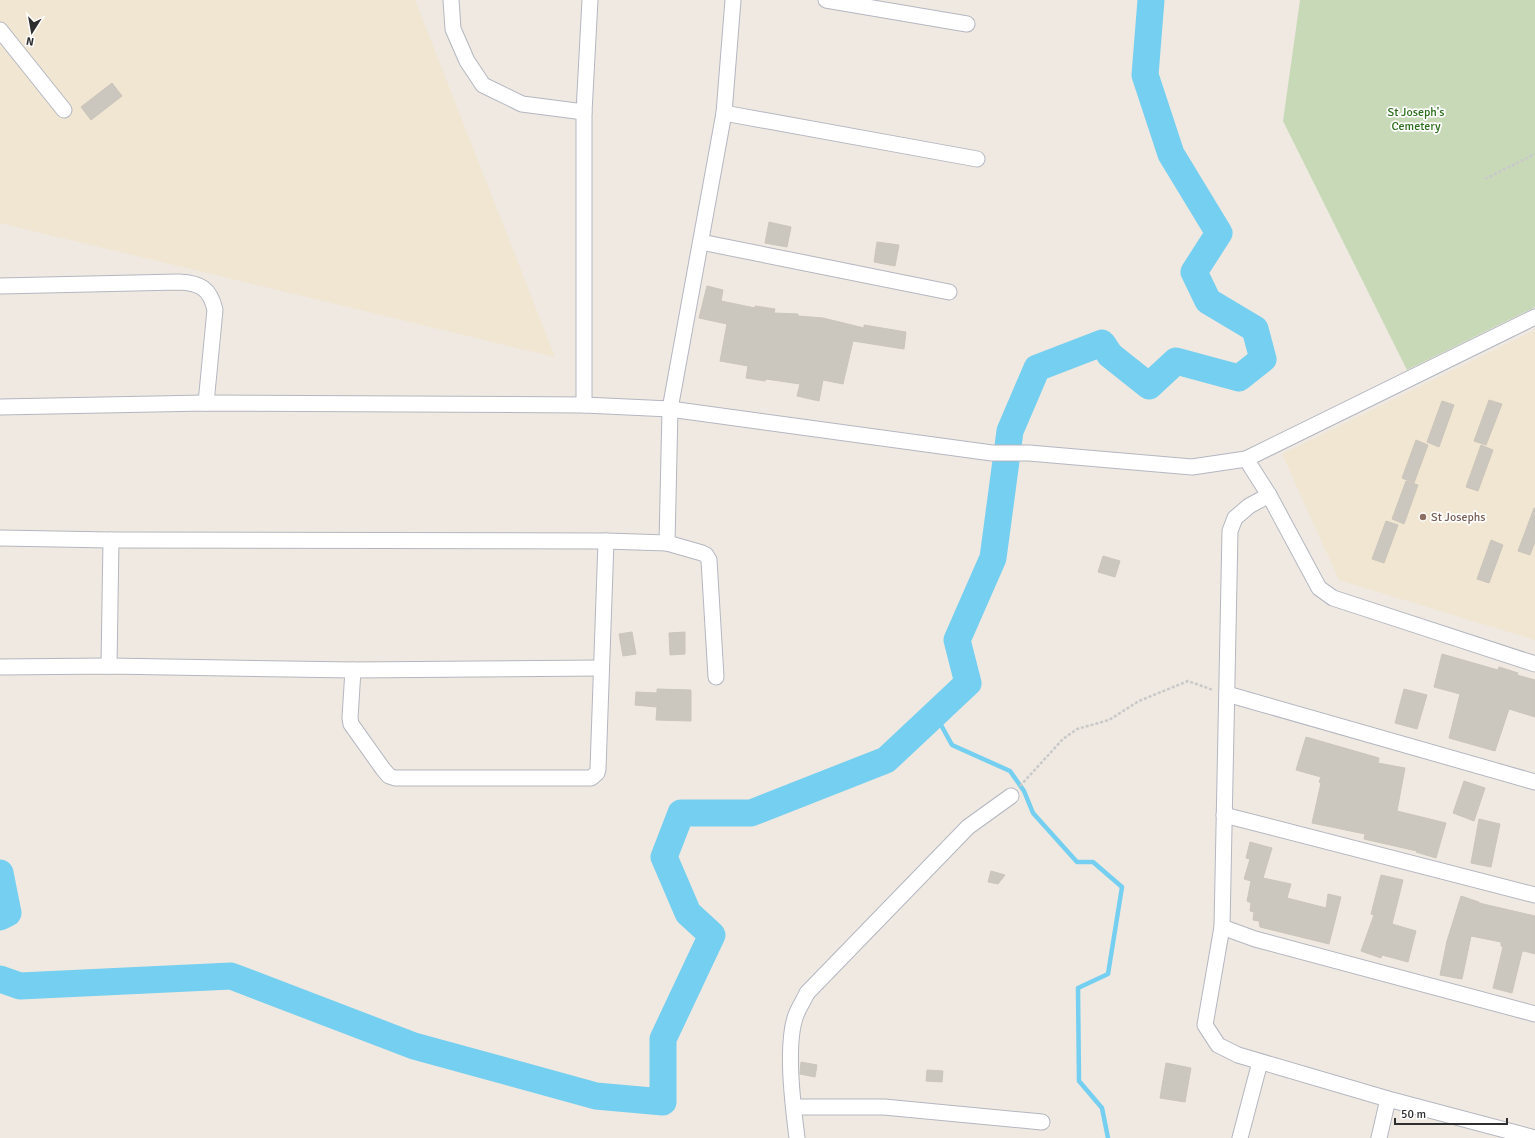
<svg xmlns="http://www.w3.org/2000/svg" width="1535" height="1138" viewBox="0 0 1535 1138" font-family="Signika,sans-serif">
	<rect width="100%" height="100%" fill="#efe9e1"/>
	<g fill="#f0e6d1">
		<path d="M 0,0 L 415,0 L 555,357 L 0,223 Z"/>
		<path d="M 1535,330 L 1535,640 L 1339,580 L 1282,454 Z"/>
	</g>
	<path fill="#c8d9b8" d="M 1300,0 L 1535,0 L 1535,307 L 1407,370 L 1283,121 Z"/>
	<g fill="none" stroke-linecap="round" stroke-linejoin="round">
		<path stroke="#75cff0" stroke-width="4.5" d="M 935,714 L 952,745 L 1010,771 L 1024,791 L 1033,813 L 1077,862 L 1093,862 L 1122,887 L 1108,974 L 1078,988 L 1079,1081 L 1102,1108 L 1108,1138"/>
		<g stroke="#75cff0" stroke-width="27">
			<path d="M 0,873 L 8,913 L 0,917"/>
			<path d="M 0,979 L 20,986 L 231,976 L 414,1046 L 596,1096 L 663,1102 L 663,1039 L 712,935 L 688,913 L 664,857 L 681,813 L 751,813 L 886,760 L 968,683 L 957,640 L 993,558 L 1010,431 L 1037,368 L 1102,343 L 1110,355 L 1149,386 L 1176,361 L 1239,378 L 1263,359 L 1255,329 L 1208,301 L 1194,272 L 1219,233 L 1171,154 L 1145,75 L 1151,0"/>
		</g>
	</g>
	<g fill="#cbc7bf" stroke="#cbc5ba">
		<path d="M 112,83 L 122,96 L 91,120 L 81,107 Z"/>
		<path d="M 769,222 L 791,227 L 787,247 L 765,243 Z"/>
		<path d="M 877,242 L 899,245 L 895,266 L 874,262 Z"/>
		<path d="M 707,286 L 723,290 L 721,301 L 755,308 L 755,306 L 775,309 L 774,313 L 798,314 L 798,316 L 823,318 L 864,328 L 864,325 L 906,332 L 904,349 L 853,341 L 843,384 L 823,380 L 819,401 L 797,396 L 800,384 L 766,379 L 765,381 L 746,378 L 748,366 L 720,361 L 727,324 L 699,318 Z"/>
		<path d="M 1489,400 L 1502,404 L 1486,445 L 1474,441 Z"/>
		<path d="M 1442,401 L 1454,405 L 1439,447 L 1427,442 Z"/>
		<path d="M 1416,440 L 1428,445 L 1414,483 L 1402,478 Z"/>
		<path d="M 1481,445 L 1493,450 L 1478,491 L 1466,487 Z"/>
		<path d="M 1406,481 L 1418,485 L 1404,524 L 1392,519 Z"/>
		<path d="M 1534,508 L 1535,508 L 1535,542 L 1530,555 L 1518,551 Z"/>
		<path d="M 1386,521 L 1398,525 L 1384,563 L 1372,559 Z"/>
		<path d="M 1491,540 L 1503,545 L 1489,583 L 1477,579 Z"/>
		<path d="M 1103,556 L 1120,561 L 1115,577 L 1098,572 Z"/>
		<path d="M 632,632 L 636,654 L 623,656 L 619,634 Z"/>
		<path d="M 685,632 L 685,654 L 670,655 L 669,633 Z"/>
		<path d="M 1442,654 L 1498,670 L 1499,667 L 1518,673 L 1517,675 L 1535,680 L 1535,717 L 1509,709 L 1495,751 L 1449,738 L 1460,694 L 1434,687 Z"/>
		<path d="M 657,689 L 691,690 L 691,721 L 656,720 L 657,707 L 635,705 L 636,692 L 657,693 Z"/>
		<path d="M 1404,689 L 1427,695 L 1417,729 L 1395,723 Z"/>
		<path d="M 1306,737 L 1379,758 L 1378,763 L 1405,768 L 1397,811 L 1446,823 L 1436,858 L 1416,852 L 1417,851 L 1364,839 L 1365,834 L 1312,823 L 1321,783 L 1319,782 L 1321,777 L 1296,770 Z"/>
		<path d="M 1464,781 L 1485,788 L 1474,821 L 1453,813 Z"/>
		<path d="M 1479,819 L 1500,824 L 1491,867 L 1471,863 Z"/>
		<path d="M 1250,842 L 1272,848 L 1263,878 L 1291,884 L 1287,898 L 1326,908 L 1328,894 L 1341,897 L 1329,944 L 1260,927 L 1259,921 L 1253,920 L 1254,912 L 1250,911 L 1251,903 L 1247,901 L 1251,881 L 1244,879 L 1250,859 L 1246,858 Z"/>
		<path d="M 991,871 L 1005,875 L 998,884 L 988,882 Z"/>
		<path d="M 1381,875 L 1403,880 L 1392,924 L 1416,931 L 1408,962 L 1382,955 L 1381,958 L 1361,951 L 1374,915 L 1371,914 Z"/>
		<path d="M 1461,896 L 1479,902 L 1479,903 L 1535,916 L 1535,954 L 1524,951 L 1522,952 L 1512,993 L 1493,988 L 1503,947 L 1501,946 L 1501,942 L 1471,936 L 1462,979 L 1440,975 L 1447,941 Z"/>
		<path d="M 801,1062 L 817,1065 L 815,1077 L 800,1074 Z"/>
		<path d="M 1166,1063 L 1191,1068 L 1185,1102 L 1160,1098 Z"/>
		<path d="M 927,1070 L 943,1071 L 942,1082 L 926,1081 Z"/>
	</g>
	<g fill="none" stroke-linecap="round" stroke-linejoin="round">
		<defs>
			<g id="minor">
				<path d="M 451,0 L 453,29 L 467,61 L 483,85 L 522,104 L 584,112"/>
				<path d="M 826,0 L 967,24"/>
				<path d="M 0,30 L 64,110"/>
				<path d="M 724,113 L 977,159"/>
				<path d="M 701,242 L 949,292"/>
				<path d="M 0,286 L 179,282 C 200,283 210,288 215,310 L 206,403"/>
				<path d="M 584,405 L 584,112 L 590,0"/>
				<path d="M 0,407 L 206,403 L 584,405 L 670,409 L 992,453 L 1029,453 L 1192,467 L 1246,459 L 1535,317"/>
				<path d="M 1246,459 L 1269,495 L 1249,506 L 1235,518 L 1230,531 L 1222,927 L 1205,1025 L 1218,1045 L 1238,1055 L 1388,1099 L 1535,1138"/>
				<path d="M 1269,495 L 1319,588 L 1333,598 L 1535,664"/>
				<path d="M 0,538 L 111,540 L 606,541 L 667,543"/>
				<path d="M 109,666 L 111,540"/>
				<path d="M 0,667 L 109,666 L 353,670 L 350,718 L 351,724 L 383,769 L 389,776 L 395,778 L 591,778 L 597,773 L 598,769 L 606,541"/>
				<path d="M 353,670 L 601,668"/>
				<path d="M 716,677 L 709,560 L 706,555 L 702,553 L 667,543 L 670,409 L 724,113 L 733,0"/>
				<path d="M 1227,694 L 1535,782"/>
				<path d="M 1224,815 L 1535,895"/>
				<path d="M 1222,927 L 1255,939 L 1535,1014"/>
				<path d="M 795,1107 L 884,1107 L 1042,1122"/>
				<path d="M 797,1138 C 793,1106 785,1044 796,1015 C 799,1007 804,1000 807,993 L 968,827 L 1011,796"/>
				<path d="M 1240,1138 L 1260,1062"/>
				<path d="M 1379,1138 L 1388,1099"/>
			</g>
		</defs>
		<use href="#minor" stroke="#b4b7c1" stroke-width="17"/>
		<g stroke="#c9c9c9" stroke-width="2.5" stroke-dasharray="3 2" stroke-linecap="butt">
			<path d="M 1485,179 L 1535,154"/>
			<path d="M 1020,786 L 1063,739 L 1077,729 L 1109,720 L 1139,701 L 1188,681 L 1213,690"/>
		</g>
		<use href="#minor" stroke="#fff" stroke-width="15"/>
	</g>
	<circle fill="#8d6e63" stroke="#fff" stroke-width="1.5" cx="1423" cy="517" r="4"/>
	<g text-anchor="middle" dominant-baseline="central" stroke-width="3.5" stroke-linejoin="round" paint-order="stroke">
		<g font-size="12" fill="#2c6e1b" stroke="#fff">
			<text x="1416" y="112">St Joseph's<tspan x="1416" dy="14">Cemetery</tspan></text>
		</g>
		<g font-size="12" fill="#785e54" stroke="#fff" text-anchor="start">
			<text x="1431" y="517">St Josephs</text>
		</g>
	</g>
	<g transform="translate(32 32) rotate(191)" stroke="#ffffff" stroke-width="3" paint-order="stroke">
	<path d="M0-3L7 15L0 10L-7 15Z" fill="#2e2e2e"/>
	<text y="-6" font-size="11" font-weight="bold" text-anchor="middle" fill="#2e2e2e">N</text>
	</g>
	<path d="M1395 1118v6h112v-6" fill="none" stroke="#2e2e2e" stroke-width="2"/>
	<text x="1401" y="1118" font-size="12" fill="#2e2e2e" stroke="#ffffff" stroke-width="3" paint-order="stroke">50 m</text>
</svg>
